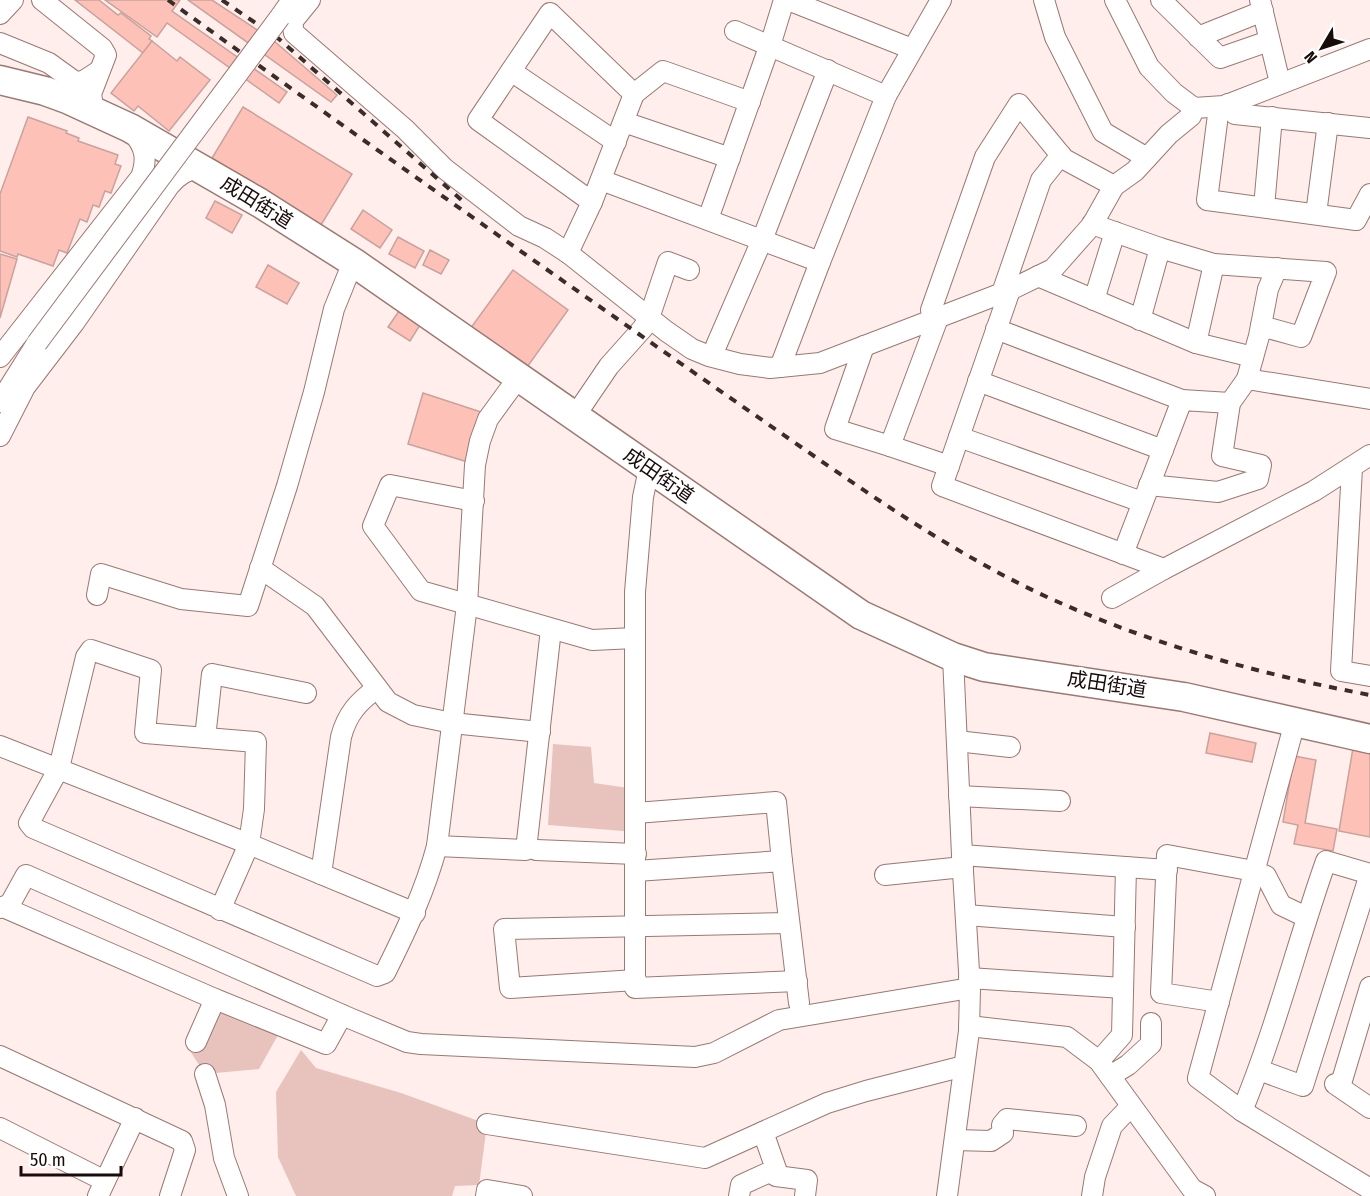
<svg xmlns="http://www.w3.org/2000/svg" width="1370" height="1196" viewBox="0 0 1370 1196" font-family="'Fira Sans Condensed','Noto Sans JP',sans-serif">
	<rect width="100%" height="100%" fill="#ffeeeb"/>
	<g fill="#e8c2bc">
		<path d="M 553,744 L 591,747 L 594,783 L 635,789 L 636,832 L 548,825 Z"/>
		<path d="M 215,999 L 283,1026 L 259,1069 L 205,1074 L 190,1051 L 196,1042 Z"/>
		<path d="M 301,1050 L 316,1068 L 401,1093 L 487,1124 L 479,1185 L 455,1186 L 452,1196 L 296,1196 L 278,1157 L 276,1092 Z"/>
	</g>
	<g fill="#fec1b7" stroke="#c8a29c" stroke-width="1.5">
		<path d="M 75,0 L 99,0 L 118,15 L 121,13 L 151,36 L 149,39 L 152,41 L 143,53 Z"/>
		<path d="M 105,0 L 180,0 L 172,11 L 287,92 L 279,103 L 167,23 L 157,37 Z"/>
		<path d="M 188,0 L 212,0 L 274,41 L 337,95 L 331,102 Z"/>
		<path d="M 152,41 L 177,61 L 180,57 L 210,80 L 169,131 L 138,106 L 134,111 L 111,93 Z"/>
		<path d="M 243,107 L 352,174 L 321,225 L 212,158 Z"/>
		<path d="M 28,117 L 67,131 L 66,133 L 79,138 L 78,141 L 118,155 L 115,164 L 121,166 L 111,193 L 105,191 L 99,207 L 93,205 L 87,222 L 80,219 L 67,253 L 59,250 L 53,266 L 18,254 L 17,257 L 0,251 L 0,194 Z"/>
		<path d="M 215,201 L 242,215 L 232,233 L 206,218 Z"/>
		<path d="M 363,210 L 392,230 L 380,248 L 351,229 Z"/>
		<path d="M 398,237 L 424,251 L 415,268 L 389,254 Z"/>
		<path d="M 430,250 L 449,260 L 441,274 L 423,265 Z"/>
		<path d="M 0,254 L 17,259 L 0,318 Z"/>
		<path d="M 268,265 L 299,283 L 287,304 L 256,287 Z"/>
		<path d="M 513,270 L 568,310 L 525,370 L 470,329 Z"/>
		<path d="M 399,311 L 420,325 L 410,341 L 388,327 Z"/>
		<path d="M 423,393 L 484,413 L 468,462 L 408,444 Z"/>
		<path d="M 1210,733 L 1256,743 L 1252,762 L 1206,753 Z"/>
		<path d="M 1353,748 L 1370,751 L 1370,837 L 1339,831 Z"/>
		<path d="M 1294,756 L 1316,760 L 1305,823 L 1337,829 L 1333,851 L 1294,844 L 1298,825 L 1283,822 Z"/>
	</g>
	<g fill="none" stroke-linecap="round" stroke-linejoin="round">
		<defs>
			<g id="minor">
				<path d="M 42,0 L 102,48 L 106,55 L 91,94 L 94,112"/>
				<path d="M 310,0 L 292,22 L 294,33 L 405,129 L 445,169 L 519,226 L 545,238 L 568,253 L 666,331 L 692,349 L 709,356 L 740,364 L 770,368 L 820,363 L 1010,290 L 1053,269 L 1092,225 L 1114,186 L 1135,171 L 1169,134 L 1191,116 L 1194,108"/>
				<path d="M 788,0 L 912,49"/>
				<path d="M 1044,0 L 1055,37 L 1103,132 L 1147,158"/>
				<path d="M 1115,0 L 1149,67 L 1174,93 L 1194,108 L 1224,106 L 1370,49"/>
				<path d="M 1161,0 L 1220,58 L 1269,41"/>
				<path d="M 1260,0 L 1280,83"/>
				<path d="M 0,14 L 13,0"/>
				<path d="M 280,17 L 292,0"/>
				<path d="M 735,31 L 886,96"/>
				<path d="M 1198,37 L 1263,11"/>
				<path d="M 0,43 L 49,63 L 74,81 L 82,82 L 99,71"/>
				<path d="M 511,71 L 616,142"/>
				<path d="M 1228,104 L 1235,114 L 1370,128"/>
				<path d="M 1219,107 L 1207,200 L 1356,220 L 1370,194"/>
				<path d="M 624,122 L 730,158"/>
				<path d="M 601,180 L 820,262 L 886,96 L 941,0"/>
				<path d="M 592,202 L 478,120 L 550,13 L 634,94"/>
				<path d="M 1264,207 L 1272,117"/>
				<path d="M 1316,214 L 1328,123"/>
				<path d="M 708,219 L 773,36 L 784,0"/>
				<path d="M 1092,224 L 1160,248 L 1214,264 L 1326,272 L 1301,337 L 1261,326"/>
				<path d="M 568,253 L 592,202 L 634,94 L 663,71 L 750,102"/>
				<path d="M 1038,276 L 1196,343 L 1253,357"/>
				<path d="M 1010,290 L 942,486 L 1164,569"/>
				<path d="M 1002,293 L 1041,180 L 1061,155"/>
				<path d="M 1094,300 L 1115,232"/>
				<path d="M 1140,320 L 1160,248"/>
				<path d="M 996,329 L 1182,400"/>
				<path d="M 1196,343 L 1214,264"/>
				<path d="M 716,346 L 762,240 L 828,70"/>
				<path d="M 864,346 L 835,429 L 890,446"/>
				<path d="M 0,357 L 141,177 C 148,158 145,147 132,131"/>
				<path d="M 780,367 L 820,262"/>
				<path d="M 1247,379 L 1370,399"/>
				<path d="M 978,381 L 1163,450"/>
				<path d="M 0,402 L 37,343"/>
				<path d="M 575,416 L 609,366 L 643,328 L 649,318 L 668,262 L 689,270"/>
				<path d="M 0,436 L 25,387 L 74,323 L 169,186 C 178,175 187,170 200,167"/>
				<path d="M 959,437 L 1142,502"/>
				<path d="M 949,466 L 890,446 L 938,318 L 931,310 L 985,157 L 1019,104 L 1064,159 L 1114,186"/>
				<path d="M 1352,468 L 1341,671 L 1370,676"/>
				<path d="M 649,469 L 643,497 L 635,592 L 635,988 L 797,981"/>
				<path d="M 1149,485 L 1218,492 L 1258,479 L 1261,465 L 1222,456 L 1230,403 L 1247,379 L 1259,336 L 1268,289 L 1277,268"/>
				<path d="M 474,501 L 390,485 L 373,526 L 421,591 L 592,640 L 635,638"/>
				<path d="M 1123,554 L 1182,400 L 1230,403"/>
				<path d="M 260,568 L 315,606 L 388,702 L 413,715 L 452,723 L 540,732"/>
				<path d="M 97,595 L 101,574 L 181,599 L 248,606 L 287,486 L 314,392 L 334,309 L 353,262"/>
				<path d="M 1112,598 L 1164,569 L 1314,491 L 1370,455"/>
				<path d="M 1295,722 L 1198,1078 L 1242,1111 L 1370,1189"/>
				<path d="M 205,738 L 212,674 L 306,693"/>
				<path d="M 957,741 L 1010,747"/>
				<path d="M 0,746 L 249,844 L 415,913"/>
				<path d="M 959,796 L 1060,801"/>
				<path d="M 636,813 L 776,802 L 782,861"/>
				<path d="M 437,846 L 526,850 L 551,629"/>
				<path d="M 536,850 L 636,854"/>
				<path d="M 962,855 L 1167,870"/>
				<path d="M 636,871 L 782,861 L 799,1003"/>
				<path d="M 321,874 L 341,737 C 347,714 358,702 377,688"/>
				<path d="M 885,875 L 963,867"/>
				<path d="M 3,907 L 215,999 L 326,1044 L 342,1015"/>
				<path d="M 0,908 L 10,904 L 26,875 L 347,1017 L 407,1042 L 421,1044 L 695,1057 L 714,1053 L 779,1020 L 970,988"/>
				<path d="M 220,910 L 249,844 L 254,809 L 256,742 L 145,733 L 151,670 L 91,650 L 86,657 L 59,768 L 29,823 L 33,828 L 377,976 L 385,973 C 406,931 425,891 437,846 L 467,605 L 475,465 L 480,441 L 488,419 L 518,378"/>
				<path d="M 966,915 L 1125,927"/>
				<path d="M 969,978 L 1123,988"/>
				<path d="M 636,980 L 510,988 L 504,929 L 789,923"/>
				<path d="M 1219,1002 L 1161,993 L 1167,855 L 1254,871 L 1266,876 L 1281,905 L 1306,917"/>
				<path d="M 969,1026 L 1067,1037 L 1099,1061 L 1192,1189 L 1205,1196"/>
				<path d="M 196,1042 L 215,999"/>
				<path d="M 0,1056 L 182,1141 L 185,1150 L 170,1196"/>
				<path d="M 1099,1061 L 1122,1035 L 1126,867"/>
				<path d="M 205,1074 L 215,1105 L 224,1158 L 238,1196"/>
				<path d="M 1110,1076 L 1128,1065 L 1151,1044 L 1151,1023"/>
				<path d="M 1335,1084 L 1370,1108"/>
				<path d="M 1340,1087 L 1370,987"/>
				<path d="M 1242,1111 C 1276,1029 1297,943 1326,861 L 1370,874 L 1303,1086 L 1259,1070"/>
				<path d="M 487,1124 L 705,1158 L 827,1103 L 866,1091 L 964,1066"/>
				<path d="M 0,1128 L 105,1181"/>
				<path d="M 955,1140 L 991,1141 L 1003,1133 L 1002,1125 L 1007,1119 L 1076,1126"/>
				<path d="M 770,1172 L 776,1176 L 807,1180 L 805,1196"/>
				<path d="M 98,1196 L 135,1118"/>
				<path d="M 486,1196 L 487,1190 L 522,1196"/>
				<path d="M 739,1196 L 741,1185 L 776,1169 L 763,1132"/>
				<path d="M 947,1196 L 969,1031 L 970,988 L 962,855 L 953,657"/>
				<path d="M 1092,1196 L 1095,1177 L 1112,1126 L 1131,1106"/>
			</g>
			<path id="highway" d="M 0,80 L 45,91 L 67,99 L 130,128 L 260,203 L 353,262 L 861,615 L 953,657 L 984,667 L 1184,697 L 1370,739"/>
		</defs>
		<use href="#minor" stroke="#9b7872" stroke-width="22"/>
		<use href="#highway" stroke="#9b7872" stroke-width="31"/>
		<use href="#minor" stroke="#fff" stroke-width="20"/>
		<use href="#highway" stroke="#fff" stroke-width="28"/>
		<g stroke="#392c29" stroke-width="4" stroke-dasharray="8 8" stroke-linecap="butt">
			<path d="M 168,0 C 316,107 466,213 616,318 C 677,361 739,404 801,447 C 880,502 959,556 1047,597 C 1150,644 1259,674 1370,695"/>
			<path d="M 222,0 L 279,39 L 465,203"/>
		</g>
		<defs>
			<path id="minor-bridge" d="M 37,343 L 280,17"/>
		</defs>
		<use href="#minor-bridge" stroke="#9b7872" stroke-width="22" stroke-linecap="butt"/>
		<use href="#minor-bridge" stroke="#fff" stroke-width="20"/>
	</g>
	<g text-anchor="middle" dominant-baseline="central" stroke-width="6" stroke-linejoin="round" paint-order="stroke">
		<g font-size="20" fill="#180b09" stroke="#fff">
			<text transform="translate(257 202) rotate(32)">成田街道</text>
			<text transform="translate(659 475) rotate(35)">成田街道</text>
			<text transform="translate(1107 684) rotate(9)">成田街道</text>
		</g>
	</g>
	<g transform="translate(1322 48) rotate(231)" stroke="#ffffff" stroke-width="4.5" paint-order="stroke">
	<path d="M0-4.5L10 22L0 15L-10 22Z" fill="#180b09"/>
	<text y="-9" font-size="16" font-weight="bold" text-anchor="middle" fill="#180b09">N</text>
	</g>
	<path d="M21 1166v9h100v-9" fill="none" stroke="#180b09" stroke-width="3"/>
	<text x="30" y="1166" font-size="18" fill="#180b09" stroke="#ffffff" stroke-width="4.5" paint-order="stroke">50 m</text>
</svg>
